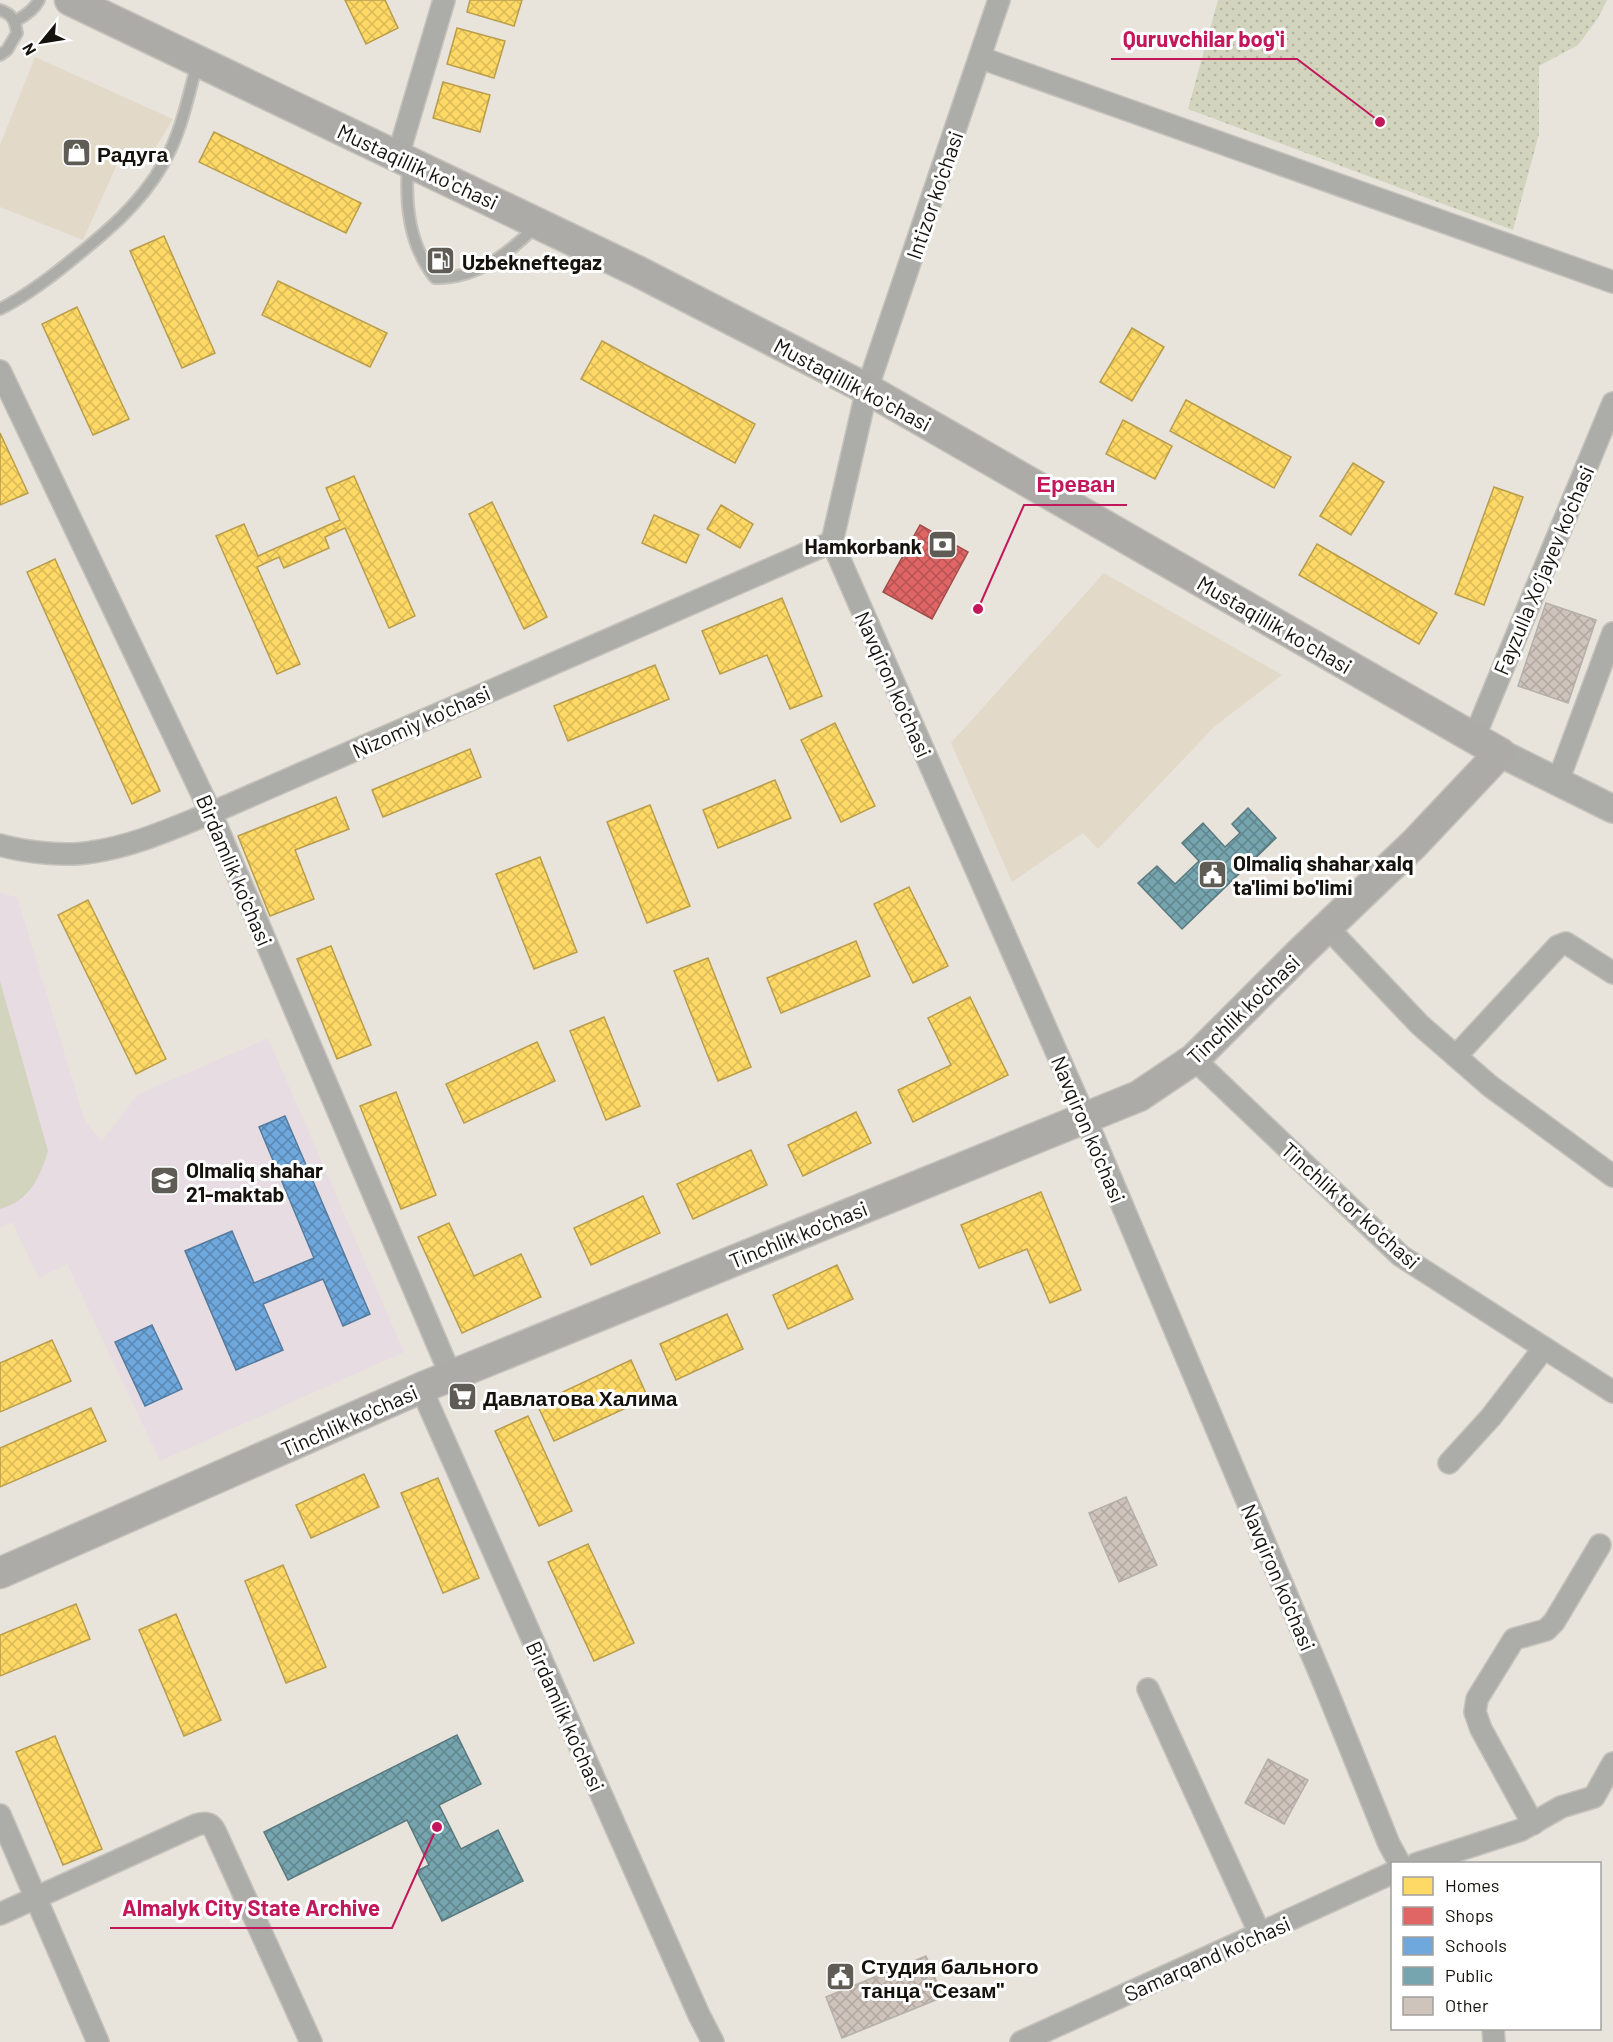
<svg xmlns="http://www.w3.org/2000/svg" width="1613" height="2042" viewBox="0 0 1613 2042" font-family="Barlow,sans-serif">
	<defs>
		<pattern id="green-dots" width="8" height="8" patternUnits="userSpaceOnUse" patternTransform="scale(1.5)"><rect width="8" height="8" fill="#d2d4be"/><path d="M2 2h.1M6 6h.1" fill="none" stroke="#b3b5a2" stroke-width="1.8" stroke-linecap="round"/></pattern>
		<pattern id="homes-cross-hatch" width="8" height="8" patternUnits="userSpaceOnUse" patternTransform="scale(1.5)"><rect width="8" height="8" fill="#ffd966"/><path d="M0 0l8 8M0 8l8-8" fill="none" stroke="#dab957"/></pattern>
		<pattern id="shops-cross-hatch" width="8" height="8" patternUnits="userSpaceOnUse" patternTransform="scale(1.5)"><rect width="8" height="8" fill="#e06666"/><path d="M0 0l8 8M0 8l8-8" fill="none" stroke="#b45352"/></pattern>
		<pattern id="schools-cross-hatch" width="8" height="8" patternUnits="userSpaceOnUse" patternTransform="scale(1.5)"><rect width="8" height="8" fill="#6fa8dc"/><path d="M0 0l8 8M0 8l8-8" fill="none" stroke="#5a87b1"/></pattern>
		<pattern id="public-cross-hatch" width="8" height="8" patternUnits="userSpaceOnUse" patternTransform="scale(1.5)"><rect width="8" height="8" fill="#76a5af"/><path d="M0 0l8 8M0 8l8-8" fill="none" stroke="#60858d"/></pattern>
		<pattern id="building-cross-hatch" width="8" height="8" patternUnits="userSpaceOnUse" patternTransform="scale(1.5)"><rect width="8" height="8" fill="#cfc4bb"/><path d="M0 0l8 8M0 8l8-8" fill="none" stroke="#b1a7a0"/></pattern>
	</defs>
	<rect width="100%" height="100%" fill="#e8e4db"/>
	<g fill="#e2d9c9">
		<path d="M 35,57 L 173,119 L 143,168 L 119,160 L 83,240 L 0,207 L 0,145 Z"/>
		<path d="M 1104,573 L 1282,675 L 1215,726 L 1098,849 L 1083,833 L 1012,882 L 951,743 Z"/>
	</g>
	<path fill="#e7dce2" d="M 0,893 L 17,897 L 85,1121 L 102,1141 L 137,1095 L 268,1038 L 404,1352 L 160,1461 L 67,1264 L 39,1278 L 12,1222 L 0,1228 Z"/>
	<path fill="url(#green-dots)" d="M 1218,0 L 1607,0 L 1598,18 L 1578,45 L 1539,66 L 1539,134 L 1513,230 L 1188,109 Z"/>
	<path fill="#d2d4be" d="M 0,981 L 48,1151 C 40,1178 29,1201 0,1209 Z"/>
	<g fill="url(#homes-cross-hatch)" stroke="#b99d4b" stroke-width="1.5">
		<path d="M 345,0 L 385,0 L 398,28 L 366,44 Z"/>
		<path d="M 470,0 L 522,0 L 514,26 L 467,12 Z"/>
		<path d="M 457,28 L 505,41 L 494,78 L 447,64 Z"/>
		<path d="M 443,82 L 490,95 L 480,132 L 433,118 Z"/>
		<path d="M 214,132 L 361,203 L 346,233 L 199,162 Z"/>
		<path d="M 164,236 L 215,353 L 182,368 L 130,251 Z"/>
		<path d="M 278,281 L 387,333 L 370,367 L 262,315 Z"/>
		<path d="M 77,307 L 129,419 L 93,435 L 42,324 Z"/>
		<path d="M 1132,328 L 1164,347 L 1132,401 L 1100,382 Z"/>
		<path d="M 602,341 L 755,424 L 735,463 L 581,379 Z"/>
		<path d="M 1186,400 L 1291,457 L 1274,488 L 1170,431 Z"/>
		<path d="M 1123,420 L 1172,446 L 1155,479 L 1106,454 Z"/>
		<path d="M 0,433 L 28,493 L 0,505 Z"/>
		<path d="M 1353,463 L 1384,482 L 1351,535 L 1320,516 Z"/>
		<path d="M 354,476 L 415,616 L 389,628 L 345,528 L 325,537 L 329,548 L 284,568 L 279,557 L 257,567 L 300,664 L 277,674 L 216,536 L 244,524 L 258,556 L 340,520 L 326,488 Z"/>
		<path d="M 1494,487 L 1523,497 L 1484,605 L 1455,594 Z"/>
		<path d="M 492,502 L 547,617 L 524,629 L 469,514 Z"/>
		<path d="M 721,505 L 753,524 L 740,548 L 707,529 Z"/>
		<path d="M 654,515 L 699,535 L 686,563 L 642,543 Z"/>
		<path d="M 1317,544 L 1437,613 L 1419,644 L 1299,575 Z"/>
		<path d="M 55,559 L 160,791 L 132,804 L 27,572 Z"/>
		<path d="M 782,598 L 822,696 L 790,709 L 767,655 L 720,674 L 702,631 Z"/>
		<path d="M 655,665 L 669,699 L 568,741 L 554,706 Z"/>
		<path d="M 835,723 L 875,806 L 841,822 L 801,740 Z"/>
		<path d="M 470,749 L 481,777 L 383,817 L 372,790 Z"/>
		<path d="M 775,780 L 791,818 L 718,848 L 703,810 Z"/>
		<path d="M 336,797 L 349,829 L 295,850 L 314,899 L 270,916 L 238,836 Z"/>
		<path d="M 650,805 L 690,906 L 647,923 L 607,822 Z"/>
		<path d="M 540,857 L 577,952 L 534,969 L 496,874 Z"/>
		<path d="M 909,887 L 948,966 L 913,983 L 874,904 Z"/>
		<path d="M 88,900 L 166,1059 L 136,1074 L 58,915 Z"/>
		<path d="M 856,941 L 870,976 L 781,1013 L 767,978 Z"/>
		<path d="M 331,946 L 371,1045 L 337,1059 L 297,959 Z"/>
		<path d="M 708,958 L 751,1067 L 718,1081 L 674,971 Z"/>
		<path d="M 970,997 L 1008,1075 L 913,1122 L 898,1090 L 951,1065 L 928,1018 Z"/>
		<path d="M 604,1017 L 640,1106 L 606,1120 L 570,1031 Z"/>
		<path d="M 537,1042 L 555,1081 L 464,1123 L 446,1084 Z"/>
		<path d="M 396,1092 L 436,1195 L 401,1209 L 360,1106 Z"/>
		<path d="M 856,1112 L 871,1143 L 803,1176 L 788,1145 Z"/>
		<path d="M 751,1150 L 767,1185 L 693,1219 L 677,1184 Z"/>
		<path d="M 1041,1192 L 1081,1290 L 1050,1303 L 1027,1249 L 979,1268 L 961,1225 Z"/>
		<path d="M 643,1196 L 660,1233 L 591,1265 L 574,1228 Z"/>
		<path d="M 449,1223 L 474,1276 L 521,1254 L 541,1297 L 462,1333 L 418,1237 Z"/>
		<path d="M 837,1265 L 853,1299 L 788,1329 L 773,1295 Z"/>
		<path d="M 727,1314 L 743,1349 L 676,1380 L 660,1344 Z"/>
		<path d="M 52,1340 L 71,1381 L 0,1412 L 0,1363 Z"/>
		<path d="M 631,1360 L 648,1398 L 554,1441 L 537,1404 Z"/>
		<path d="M 91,1408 L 106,1441 L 0,1487 L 0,1448 Z"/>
		<path d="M 528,1416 L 572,1511 L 539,1526 L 495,1431 Z"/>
		<path d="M 364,1474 L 379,1507 L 311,1538 L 296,1505 Z"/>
		<path d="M 438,1478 L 479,1578 L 443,1593 L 401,1493 Z"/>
		<path d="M 588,1544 L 634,1643 L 594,1661 L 548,1562 Z"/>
		<path d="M 283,1565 L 326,1667 L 286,1683 L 245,1581 Z"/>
		<path d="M 76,1604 L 90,1639 L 0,1676 L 0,1635 Z"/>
		<path d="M 176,1614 L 221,1720 L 184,1736 L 139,1630 Z"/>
		<path d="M 55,1736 L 102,1849 L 63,1865 L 16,1752 Z"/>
	</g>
	<path fill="url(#shops-cross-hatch)" stroke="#a34d4b" stroke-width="1.5" d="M 920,525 L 968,552 L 932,619 L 883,592 Z"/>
	<g fill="url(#schools-cross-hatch)" stroke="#547b9e" stroke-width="1.5">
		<path d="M 285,1116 L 370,1314 L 343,1326 L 323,1279 L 263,1304 L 283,1350 L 236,1370 L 185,1251 L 232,1231 L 254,1283 L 314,1258 L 259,1127 Z"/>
		<path d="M 152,1325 L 182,1389 L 145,1406 L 115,1342 Z"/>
	</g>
	<g fill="url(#public-cross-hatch)" stroke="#59797e" stroke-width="1.5">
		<path d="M 1248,808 L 1276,838 L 1182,929 L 1138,883 L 1157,866 L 1175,884 L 1199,861 L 1182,843 L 1203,823 L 1225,847 L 1240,833 L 1232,824 Z"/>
		<path d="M 457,1735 L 481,1784 L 439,1805 L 461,1849 L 498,1830 L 523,1881 L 442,1921 L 417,1871 L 429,1865 L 407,1820 L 288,1880 L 264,1832 Z"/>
	</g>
	<g fill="url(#building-cross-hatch)" stroke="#b4b0aa" stroke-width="1.5">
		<path d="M 1546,603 L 1596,620 L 1568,703 L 1518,686 Z"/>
		<path d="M 1126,1497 L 1157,1565 L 1119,1582 L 1089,1513 Z"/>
		<path d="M 1268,1759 L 1308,1780 L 1284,1824 L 1245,1803 Z"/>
		<path d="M 926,1956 L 943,1997 L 842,2038 L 826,1997 Z"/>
	</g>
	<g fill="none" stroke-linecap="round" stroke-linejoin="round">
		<defs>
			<g id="service">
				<path d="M 0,10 C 12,14 15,20 17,33 L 7,50 L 0,55"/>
				<path d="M 15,21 C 25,16 34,10 39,0"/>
				<path d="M 408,164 C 405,205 409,245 435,278 C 476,279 508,254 535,227"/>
				<path d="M 0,309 C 24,297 47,280 68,263 C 104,234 140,205 163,164 C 181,134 188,97 197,64"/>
			</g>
			<g id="minor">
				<path d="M 999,0 L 867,389 L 832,542 L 1085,1117 L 1326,1688 L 1389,1844 L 1400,1864"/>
				<path d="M 981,58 L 1613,282"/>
				<path d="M 398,156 L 444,0"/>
				<path d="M 0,371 L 211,813 L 451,1376"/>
				<path d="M 1474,738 L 1613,403"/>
				<path d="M 1558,781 L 1613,633"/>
				<path d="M 0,845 C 25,852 67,857 92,852 C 134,846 173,828 211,813 L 832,542"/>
				<path d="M 1327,927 L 1420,1025 L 1490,1086 L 1613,1176"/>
				<path d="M 1456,1056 L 1558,946 L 1566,943 L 1613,973"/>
				<path d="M 1194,1059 L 1401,1256 L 1613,1392"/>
				<path d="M 421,1388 L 699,2015 L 713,2042"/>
				<path d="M 1449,1463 L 1491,1417 L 1544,1348"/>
				<path d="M 1148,1689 L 1260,1934"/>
				<path d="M 0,1815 L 98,2042"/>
				<path d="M 1533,1824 L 1481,1729 L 1475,1712 L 1477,1699 L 1514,1639 L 1546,1630 L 1554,1622 L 1600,1545"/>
				<path d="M 1416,1864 L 1521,1830 L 1561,1807 L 1594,1797 L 1613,1763"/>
				<path d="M 0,1914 L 196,1825 C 205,1822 211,1823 215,1831 L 311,2042"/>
				<path d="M 1493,2028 L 1494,2042"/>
				<path d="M 1021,2042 L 1392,1873"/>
			</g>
			<path id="tertiary" d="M 1500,753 L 1613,809"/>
			<path id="secondary" d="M 0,1573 L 421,1388 L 1139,1096 L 1194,1059 L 1299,954 L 1414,844 L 1500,753 L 867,389 L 637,271 L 70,0"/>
		</defs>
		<use href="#service" stroke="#c5c2bb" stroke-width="14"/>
		<use href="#minor" stroke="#c5c2bb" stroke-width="24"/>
		<use href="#tertiary" stroke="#c5c2bb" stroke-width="30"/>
		<use href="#secondary" stroke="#c5c2bb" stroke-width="33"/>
		<use href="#service" stroke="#acada9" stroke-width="10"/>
		<use href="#minor" stroke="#acada9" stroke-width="21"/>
		<use href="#tertiary" stroke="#acada9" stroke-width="27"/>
		<use href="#secondary" stroke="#acaba7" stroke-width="30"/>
	</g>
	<defs>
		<symbol id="shop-square" viewBox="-11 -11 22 22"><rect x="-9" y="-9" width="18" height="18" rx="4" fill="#5f5c55" stroke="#fff"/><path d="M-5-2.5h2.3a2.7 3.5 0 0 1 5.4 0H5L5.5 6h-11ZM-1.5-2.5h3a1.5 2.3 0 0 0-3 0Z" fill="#fff"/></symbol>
		<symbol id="fuel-square" viewBox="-11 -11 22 22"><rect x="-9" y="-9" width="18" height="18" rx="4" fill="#5f5c55" stroke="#fff"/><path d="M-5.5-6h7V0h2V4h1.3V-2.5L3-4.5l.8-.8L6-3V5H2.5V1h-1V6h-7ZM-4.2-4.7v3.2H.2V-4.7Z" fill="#fff"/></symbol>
		<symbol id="bank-square" viewBox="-11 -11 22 22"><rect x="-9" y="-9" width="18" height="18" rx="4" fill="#5f5c55" stroke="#fff"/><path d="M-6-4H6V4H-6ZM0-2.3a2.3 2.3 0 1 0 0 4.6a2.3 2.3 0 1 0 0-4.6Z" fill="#fff"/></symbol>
		<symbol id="civic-square" viewBox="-11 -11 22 22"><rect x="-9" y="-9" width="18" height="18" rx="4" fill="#5f5c55" stroke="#fff"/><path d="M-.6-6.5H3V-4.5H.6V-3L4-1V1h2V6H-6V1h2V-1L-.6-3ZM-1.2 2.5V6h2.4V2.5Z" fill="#fff"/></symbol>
		<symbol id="school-square" viewBox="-11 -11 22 22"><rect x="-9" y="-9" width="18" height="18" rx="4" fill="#5f5c55" stroke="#fff"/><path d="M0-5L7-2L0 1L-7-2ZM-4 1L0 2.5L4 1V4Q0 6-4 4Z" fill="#fff"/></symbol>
		<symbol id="supermarket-square" viewBox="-11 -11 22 22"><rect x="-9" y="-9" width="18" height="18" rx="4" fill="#5f5c55" stroke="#fff"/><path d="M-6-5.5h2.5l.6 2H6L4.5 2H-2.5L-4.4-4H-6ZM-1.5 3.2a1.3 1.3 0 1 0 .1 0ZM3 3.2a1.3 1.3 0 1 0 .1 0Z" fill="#fff"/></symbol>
	</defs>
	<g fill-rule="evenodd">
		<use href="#shop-square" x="60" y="136" width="33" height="33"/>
		<use href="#fuel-square" x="424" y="244" width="33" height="33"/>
		<use href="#bank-square" x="926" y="528" width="33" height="33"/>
		<use href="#civic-square" x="1196" y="858" width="33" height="33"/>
		<use href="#school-square" x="148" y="1164" width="33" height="33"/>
		<use href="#supermarket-square" x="446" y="1380" width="33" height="33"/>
		<use href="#civic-square" x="824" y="1960" width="33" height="33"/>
	</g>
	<g text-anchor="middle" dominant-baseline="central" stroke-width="6" stroke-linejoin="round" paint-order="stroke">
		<g font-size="21" font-weight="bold" fill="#15120d" stroke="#fff" text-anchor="start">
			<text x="97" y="153">Радуга</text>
			<text x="462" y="261">Uzbekneftegaz</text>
			<text x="922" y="545" text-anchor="end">Hamkorbank</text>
			<text x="1233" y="862">Olmaliq shahar xalq<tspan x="1233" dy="24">ta'limi bo'limi</tspan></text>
			<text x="186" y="1169">Olmaliq shahar<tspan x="186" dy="24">21-maktab</tspan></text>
			<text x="483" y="1397">Давлатова Халима</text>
			<text x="861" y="1965">Студия бального<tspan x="861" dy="24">танца "Сезам"</tspan></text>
		</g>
		<g font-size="21" fill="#15120d" stroke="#fff">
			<text transform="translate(418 166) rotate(25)">Mustaqillik koʻchasi</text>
			<text transform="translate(934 195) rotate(-71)">Intizor ko'chasi</text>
			<text transform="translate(853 384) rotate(28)">Mustaqillik koʻchasi</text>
			<text transform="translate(1543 570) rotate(-67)">Fayzulla Xo‘jayev ko'chasi</text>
			<text transform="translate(1275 624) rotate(30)">Mustaqillik koʻchasi</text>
			<text transform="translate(894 684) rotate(66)">Navqiron ko'chasi</text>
			<text transform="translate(421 721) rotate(-24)">Nizomiy ko'chasi</text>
			<text transform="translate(235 870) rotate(67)">Birdamlik ko'chasi</text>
			<text transform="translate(1243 1009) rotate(-44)">Tinchlik ko'chasi</text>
			<text transform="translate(1089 1129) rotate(67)">Navqiron ko'chasi</text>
			<text transform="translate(1351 1205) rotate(42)">Tinchlik tor ko'chasi</text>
			<text transform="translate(798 1234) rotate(-22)">Tinchlik ko'chasi</text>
			<text transform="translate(349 1420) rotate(-24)">Tinchlik ko'chasi</text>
			<text transform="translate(1279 1577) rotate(67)">Navqiron ko'chasi</text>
			<text transform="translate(566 1716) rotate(66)">Birdamlik ko'chasi</text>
			<text transform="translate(1207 1958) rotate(-24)">Samarqand ko'chasi</text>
		</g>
	</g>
	<path fill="none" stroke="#c2185b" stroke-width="2" d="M1380 122L1297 59H1111M978 609L1024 505H1127M437 1827L392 1928H110"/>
	<g fill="#c2185b" stroke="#fff" stroke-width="2">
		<circle cx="1380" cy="122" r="6"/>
		<circle cx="978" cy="609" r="6"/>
		<circle cx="437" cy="1827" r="6"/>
	</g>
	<g font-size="22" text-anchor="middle" font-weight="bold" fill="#c2185b" stroke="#fff" stroke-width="6" stroke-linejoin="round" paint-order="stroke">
		<text x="1204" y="47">Quruvchilar bogʻi</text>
		<text x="1076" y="492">Ереван</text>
		<text x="251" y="1916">Almalyk City State Archive</text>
	</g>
	<rect x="1391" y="1862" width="210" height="168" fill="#ffffff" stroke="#a1a09e" stroke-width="1.5"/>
	<rect x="1403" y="1877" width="30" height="18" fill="#ffd966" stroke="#a1a09e" stroke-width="1.5"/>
	<text x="1445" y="1892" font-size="18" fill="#15120d">Homes</text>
	<rect x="1403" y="1907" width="30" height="18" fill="#e06666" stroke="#a1a09e" stroke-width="1.5"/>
	<text x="1445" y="1922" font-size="18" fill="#15120d">Shops</text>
	<rect x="1403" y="1937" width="30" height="18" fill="#6fa8dc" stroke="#a1a09e" stroke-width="1.5"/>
	<text x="1445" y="1952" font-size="18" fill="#15120d">Schools</text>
	<rect x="1403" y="1967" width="30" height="18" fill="#76a5af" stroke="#a1a09e" stroke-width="1.5"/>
	<text x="1445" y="1982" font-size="18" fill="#15120d">Public</text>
	<rect x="1403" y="1997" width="30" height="18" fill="#cfc4bb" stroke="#a1a09e" stroke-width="1.5"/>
	<text x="1445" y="2012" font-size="18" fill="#15120d">Other</text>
	<g transform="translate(42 42) rotate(240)" stroke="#ffffff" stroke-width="4.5" paint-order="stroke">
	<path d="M0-4.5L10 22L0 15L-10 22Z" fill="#15120d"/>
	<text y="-9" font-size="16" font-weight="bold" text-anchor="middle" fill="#15120d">N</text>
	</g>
</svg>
